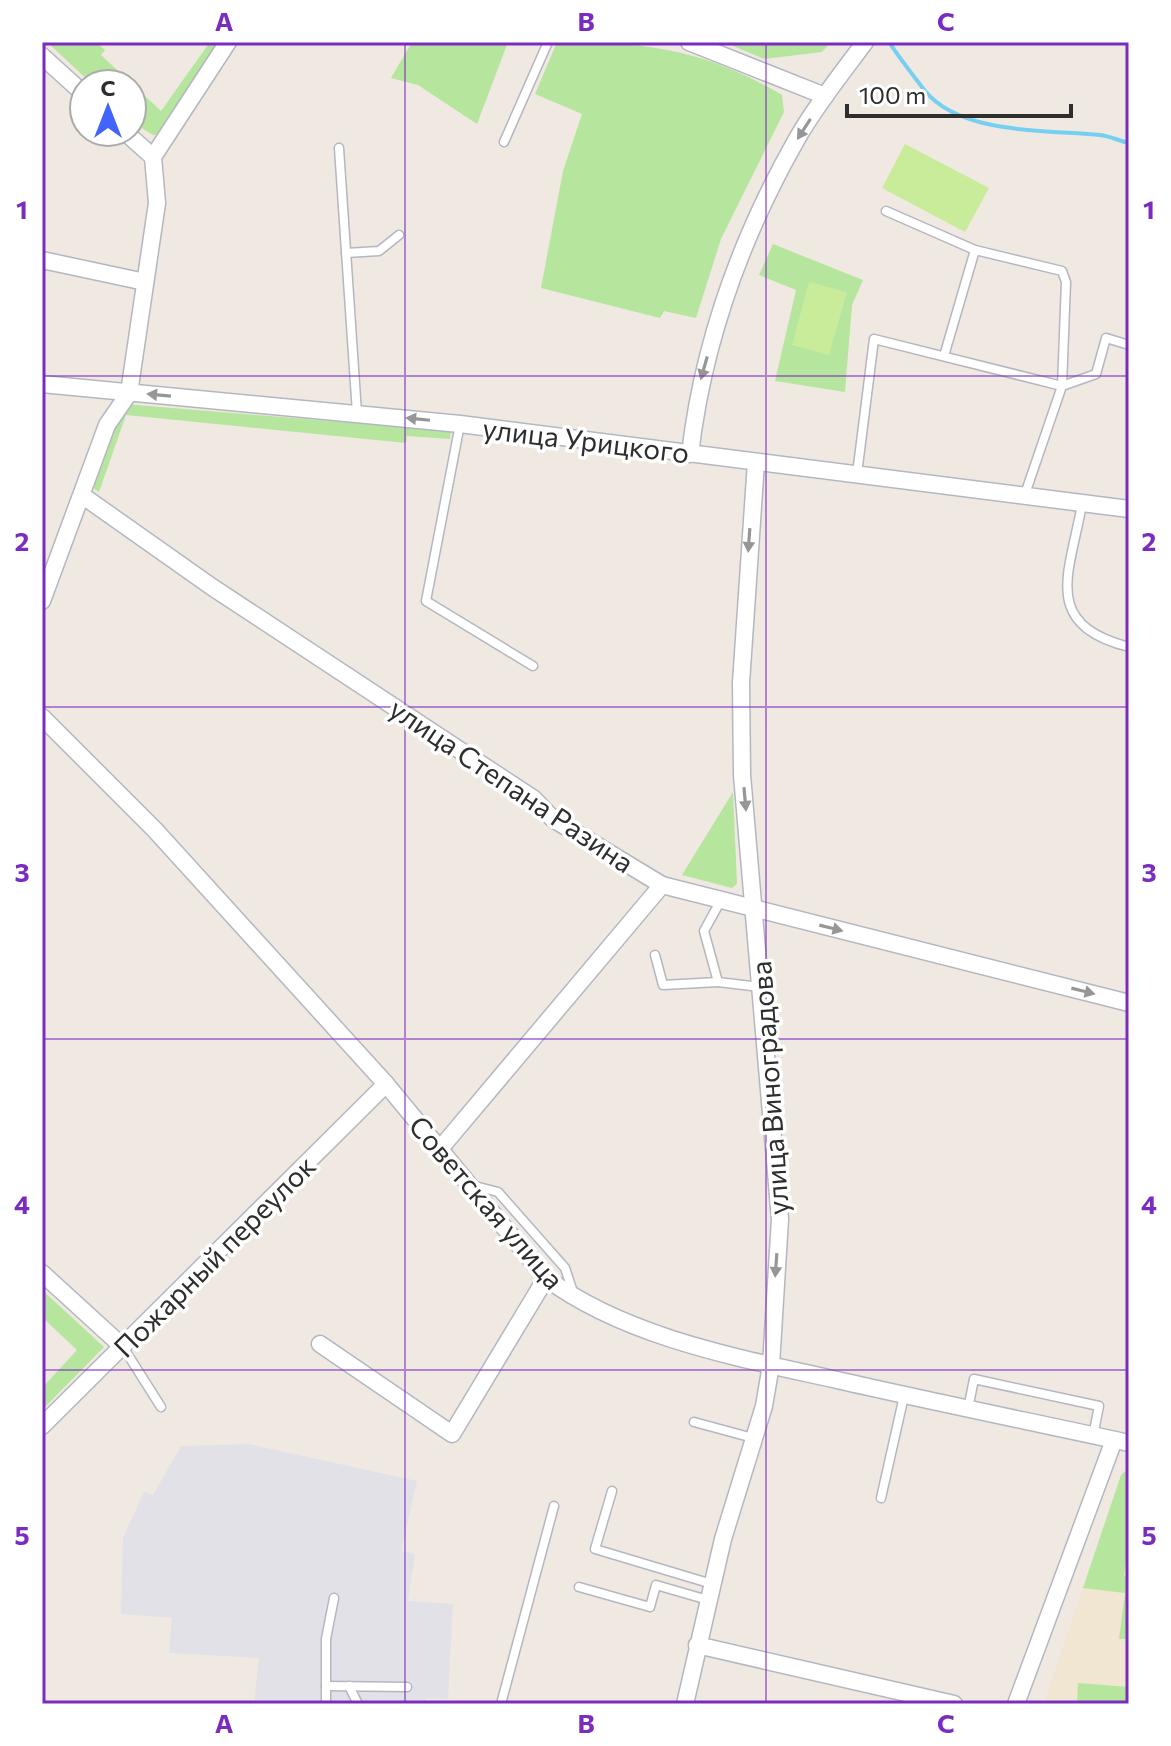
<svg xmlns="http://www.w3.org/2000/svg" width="1171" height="1746" viewBox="0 0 1171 1746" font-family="Commissioner,sans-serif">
	<rect width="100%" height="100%" fill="#efe9e1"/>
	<path fill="#e3e1e8" d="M 248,1444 L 417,1481 L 401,1551 L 415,1554 L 408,1601 L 453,1604 L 448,1699 L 426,1698 L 425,1704 L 254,1704 L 259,1658 L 169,1653 L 172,1618 L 121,1614 L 123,1538 L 144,1492 L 153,1495 L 181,1446 Z"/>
	<path fill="#f0e6d1" d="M 1129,1468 L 1129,1704 L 1044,1704 L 1121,1475 Z"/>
	<g fill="#b6e59e">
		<path d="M 47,42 L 96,42 L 105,50 L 101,55 L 161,111 L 210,42 L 220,42 L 161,134 L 153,135 L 132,122 L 132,84 L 92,84 Z"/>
		<path d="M 412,42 L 508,42 L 477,124 L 418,85 L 391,78 Z"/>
		<path d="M 557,42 C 645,42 704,49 782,95 L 784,112 L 721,239 L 696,318 L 664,311 L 660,318 L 541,288 L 563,171 L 582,114 L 535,94 Z"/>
		<path d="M 724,42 L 831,42 L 822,52 L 764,59 Z"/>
		<path d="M 773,244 L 863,280 L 852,305 L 845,392 L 775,381 L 796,290 L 759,275 Z"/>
		<path d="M 124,404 L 451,431 L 450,439 L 407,436 L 406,443 L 126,415 L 99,492 L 93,488 Z"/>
		<path d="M 733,792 L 737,884 L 732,888 L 682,875 Z"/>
		<path d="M 42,1290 L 104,1347 L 42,1410 L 42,1388 L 77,1350 L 42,1317 Z"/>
		<path d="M 1129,1468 L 1129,1536 L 1124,1576 L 1129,1577 L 1129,1639 L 1119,1639 L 1125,1593 L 1083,1588 L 1121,1475 Z"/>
		<path d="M 1078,1683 L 1129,1687 L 1129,1704 L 1077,1704 Z"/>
	</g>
	<g fill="#c9ec9a">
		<path d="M 905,144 L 989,188 L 965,232 L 882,188 Z"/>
		<path d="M 809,282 L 847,292 L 829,355 L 792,345 Z"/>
	</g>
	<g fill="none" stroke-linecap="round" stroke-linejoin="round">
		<path stroke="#75cff0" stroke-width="4" d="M 889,42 C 900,59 913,75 925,91 C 961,135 1049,130 1100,135 C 1110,136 1119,141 1129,143"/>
		<defs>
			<g id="lane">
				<path d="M 504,142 L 548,42"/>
				<path d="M 339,148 L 357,413"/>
				<path d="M 886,211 L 975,250 L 1062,271 L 1066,282 L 1062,386 L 1096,374 L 1106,338 L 1129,345"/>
				<path d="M 346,253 L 379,251 L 399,235"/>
				<path d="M 944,356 L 975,250"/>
				<path d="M 460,424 L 426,601 L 533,666"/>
				<path d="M 857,474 L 874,339 L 1062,386 L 1024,497"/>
				<path d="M 1082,504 C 1070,573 1040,624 1129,647"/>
				<path d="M 721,900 L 704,931 L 718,982 L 760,987"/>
				<path d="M 655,955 L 663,985 L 718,982"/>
				<path d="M 475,1186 L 498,1192 L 565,1268 L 573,1292"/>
				<path d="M 123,1347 L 161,1407"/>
				<path d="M 968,1409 L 974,1379 L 1099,1406 L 1093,1436"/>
				<path d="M 694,1422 L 753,1438"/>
				<path d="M 612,1491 L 595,1549 L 712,1584"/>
				<path d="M 881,1498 L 904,1396"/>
				<path d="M 579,1587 L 650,1607 L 656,1585 L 708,1600"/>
				<path d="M 326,1686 L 407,1687"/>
				<path d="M 349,1686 L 358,1704"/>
				<path d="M 326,1704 L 326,1639 L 334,1598"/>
				<path d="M 501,1704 L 554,1506"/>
			</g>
			<g id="street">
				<path d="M 689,42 L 825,96"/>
				<path d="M 42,56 L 84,94"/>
				<path d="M 125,132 L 153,157"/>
				<path d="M 42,260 L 145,282"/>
				<path d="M 42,384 L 460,424 L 1129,509"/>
				<path d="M 690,454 C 703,343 742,235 798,137 C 817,104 842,73 865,42"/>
				<path d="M 83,496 L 212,587 L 534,799 L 553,819 L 662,885 L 1129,1003"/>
				<path d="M 42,601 L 107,425 L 129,393 L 157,203 L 153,157 L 228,42"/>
				<path d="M 42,717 L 155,830 L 386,1084 L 546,1278 C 627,1338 740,1358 837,1380 C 934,1402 1032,1422 1129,1443"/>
				<path d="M 439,1150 L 662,885"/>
				<path d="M 42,1273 L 123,1347"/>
				<path d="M 320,1344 L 452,1434 L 546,1278"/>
				<path d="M 42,1426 L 386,1084"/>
				<path d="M 697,1645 L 954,1704"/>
				<path d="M 685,1704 L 723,1539 L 764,1406 L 771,1365 L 780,1219 L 742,775 L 741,683 L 756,462"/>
				<path d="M 1016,1704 L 1114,1440"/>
			</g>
		</defs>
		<use href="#lane" stroke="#b4b7c1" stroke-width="11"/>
		<use href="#street" stroke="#b4b7c1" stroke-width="19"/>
		<use href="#lane" stroke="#fff" stroke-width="8"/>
		<use href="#street" stroke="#fff" stroke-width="16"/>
	</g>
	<defs><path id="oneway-solid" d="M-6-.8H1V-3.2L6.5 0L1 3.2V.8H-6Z" transform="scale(2)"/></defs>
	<g fill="#969696">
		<use href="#oneway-solid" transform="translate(804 129) rotate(123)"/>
		<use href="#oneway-solid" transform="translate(704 368) rotate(106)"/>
		<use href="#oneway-solid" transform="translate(159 395) rotate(-175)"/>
		<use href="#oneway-solid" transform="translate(418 419) rotate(-174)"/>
		<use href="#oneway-solid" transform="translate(749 540) rotate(94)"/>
		<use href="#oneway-solid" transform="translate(745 799) rotate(85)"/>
		<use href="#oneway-solid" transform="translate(831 928) rotate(14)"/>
		<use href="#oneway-solid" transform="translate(1083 991) rotate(14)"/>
		<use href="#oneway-solid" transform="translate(776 1265) rotate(94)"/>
	</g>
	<path fill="none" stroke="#7b2cbf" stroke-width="2" stroke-opacity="0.55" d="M 405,42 L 405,1704M 766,42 L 766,1704M 42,376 L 1129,376M 42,707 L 1129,707M 42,1039 L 1129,1039M 42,1370 L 1129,1370"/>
	<g text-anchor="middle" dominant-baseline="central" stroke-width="7" stroke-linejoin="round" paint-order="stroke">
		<g font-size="28" fill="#2e2e2e" stroke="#fff">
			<text transform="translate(586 440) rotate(7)">улица Урицкого</text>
			<text transform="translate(512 785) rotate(34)">улица Степана Разина</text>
			<text transform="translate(769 1088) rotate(-94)">улица Виноградова</text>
			<text transform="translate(487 1202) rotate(49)">Советская улица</text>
			<text transform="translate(214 1256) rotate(-45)">Пожарный переулок</text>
		</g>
	</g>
	<rect width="1171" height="1746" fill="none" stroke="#ffffff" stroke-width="88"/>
	<g transform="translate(108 108)"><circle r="38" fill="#ffffff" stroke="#ababab" stroke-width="2"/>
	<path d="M0-6L14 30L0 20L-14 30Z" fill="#4264fb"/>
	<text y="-12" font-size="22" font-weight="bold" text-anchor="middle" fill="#2e2e2e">С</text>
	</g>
	<path d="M847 104v12h224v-12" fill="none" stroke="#2e2e2e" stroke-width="4"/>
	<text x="859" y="104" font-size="24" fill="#2e2e2e" stroke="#ffffff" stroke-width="6" paint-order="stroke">100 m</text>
	<rect x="44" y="44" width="1083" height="1658" fill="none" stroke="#7b2cbf" stroke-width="3"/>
	<g font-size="26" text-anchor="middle" font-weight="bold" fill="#7b2cbf">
		<text x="224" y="31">A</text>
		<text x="586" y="31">B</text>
		<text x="946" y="31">C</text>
		<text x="22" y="219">1</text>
		<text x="1149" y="219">1</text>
		<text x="22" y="551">2</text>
		<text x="1149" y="551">2</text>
		<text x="22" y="882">3</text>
		<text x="1149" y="882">3</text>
		<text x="22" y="1214">4</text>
		<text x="1149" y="1214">4</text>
		<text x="22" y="1545">5</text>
		<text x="1149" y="1545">5</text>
		<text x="224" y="1733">A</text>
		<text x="586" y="1733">B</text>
		<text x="946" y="1733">C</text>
	</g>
</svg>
